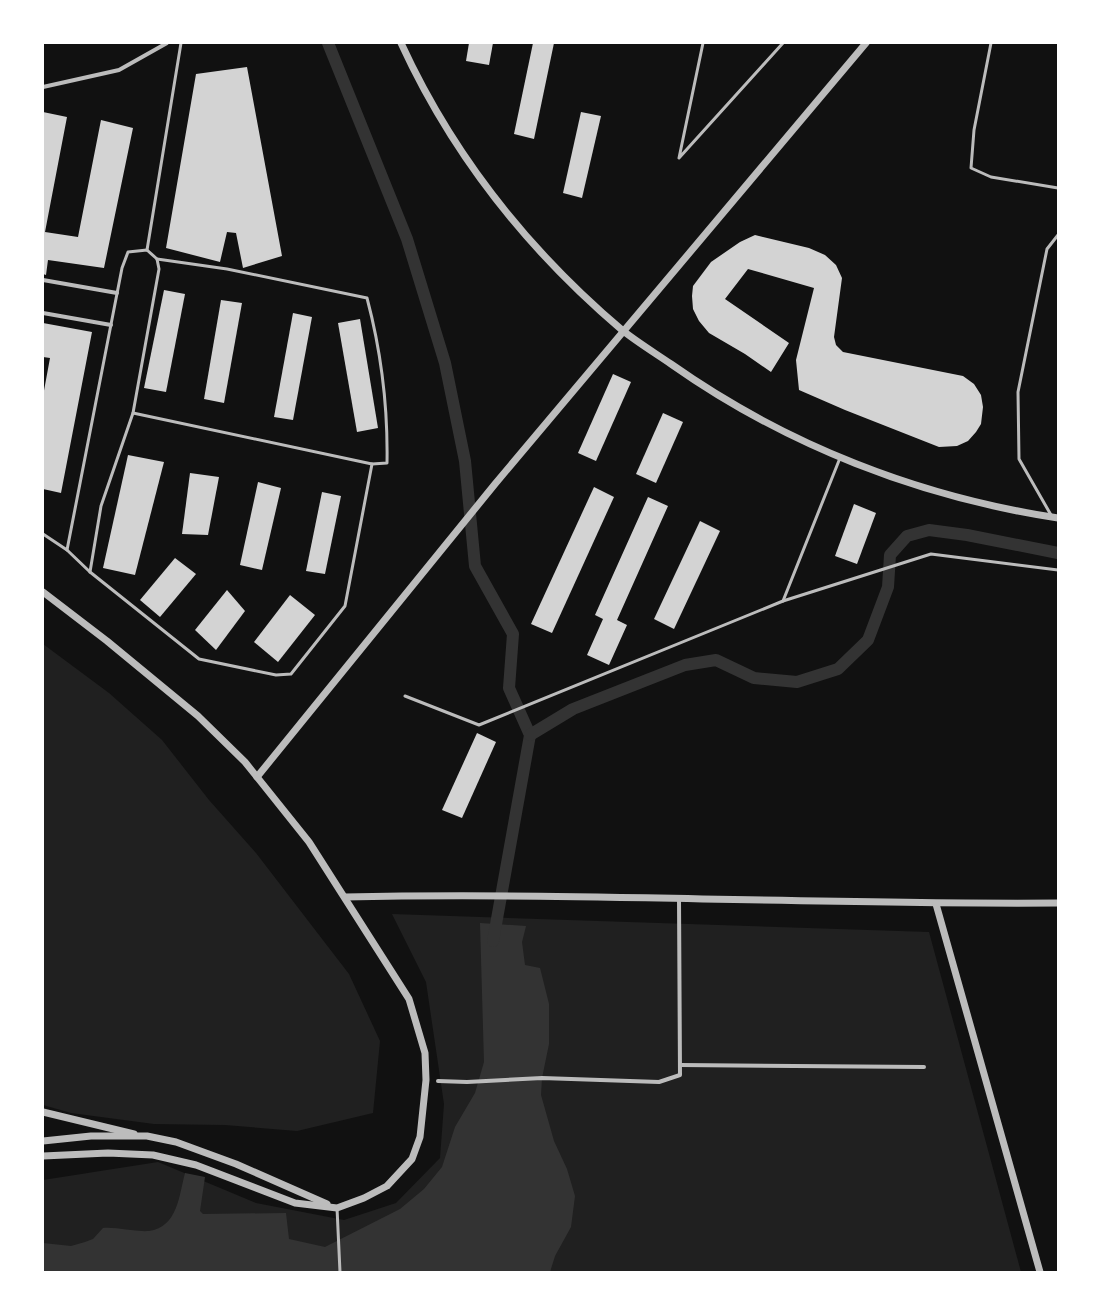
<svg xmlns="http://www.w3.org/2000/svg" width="1101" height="1315" viewBox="0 0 1101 1315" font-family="'Space Grotesk',sans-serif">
	<rect width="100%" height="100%" fill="#111"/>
	<g fill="#202020">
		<path d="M 43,644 L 109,693 L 162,740 L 209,800 L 256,853 L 349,974 L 380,1041 L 373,1113 L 297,1131 L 225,1125 L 154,1124 L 71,1113 L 43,1105 Z"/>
		<path d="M 392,914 L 929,932 L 1021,1272 L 43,1272 L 43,1180 L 158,1162 L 256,1203 L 344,1220 L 396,1203 L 440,1158 L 444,1104 L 426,982 Z"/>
	</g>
	<path fill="#333" d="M 480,923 L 526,926 L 522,942 L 525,965 L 540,968 L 549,1004 L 549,1044 L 542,1078 L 541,1095 L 554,1141 L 567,1169 L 575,1196 L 571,1227 L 555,1256 L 550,1272 L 43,1272 L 43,1243 L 71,1246 L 85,1242 L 93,1239 L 103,1228 C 118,1227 134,1232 149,1231 C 178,1227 179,1195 185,1173 L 205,1177 L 200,1211 L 203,1214 L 286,1213 L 289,1239 L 325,1247 L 400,1209 L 424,1189 L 442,1167 L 455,1127 L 475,1093 L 484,1062 Z"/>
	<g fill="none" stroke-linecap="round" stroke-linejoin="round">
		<g stroke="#333" stroke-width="12">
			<path d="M 328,43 L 407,239 L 445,363 L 465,461 L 475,566 L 513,634 L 509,688 L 530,735 L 493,941"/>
			<path d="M 530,735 L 573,709 L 685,665 L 716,660 L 754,678 L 797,682 L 838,669 L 868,640 L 888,587 L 890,555 L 907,536 L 929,530 L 967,535 L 1058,553"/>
		</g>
	</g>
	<g fill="#d3d3d3">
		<path d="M 469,43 L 493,43 L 489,65 L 466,61 Z"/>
		<path d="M 533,43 L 554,43 L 534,139 L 514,134 Z"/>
		<path d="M 247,67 L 282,256 L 243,268 L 236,233 L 227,232 L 220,262 L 166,248 L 196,74 Z"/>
		<path d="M 43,112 L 67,117 L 45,232 L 78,237 L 101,120 L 133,128 L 104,268 L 48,260 L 46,275 L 43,274 Z"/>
		<path d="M 581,112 L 601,116 L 582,198 L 563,193 Z"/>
		<path d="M 755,235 L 809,248 L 825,255 L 836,265 L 842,278 L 834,337 L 836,345 L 843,352 L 963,376 L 974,384 L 981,395 L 983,407 L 981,424 L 976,432 L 968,441 L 957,446 L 939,447 L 845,410 L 799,390 L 796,360 L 814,288 L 748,269 L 725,299 L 789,343 L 771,372 L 745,354 L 709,333 L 699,321 L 693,309 L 692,296 L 693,286 L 711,262 L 740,242 Z"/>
		<path d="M 164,290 L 185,294 L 166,392 L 144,388 Z"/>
		<path d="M 221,300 L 242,303 L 224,403 L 204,399 Z"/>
		<path d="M 293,313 L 312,317 L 293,420 L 274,417 Z"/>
		<path d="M 360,319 L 378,428 L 357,432 L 338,323 Z"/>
		<path d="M 43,323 L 92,332 L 61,493 L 43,489 L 43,396 L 50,358 L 43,357 Z"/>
		<path d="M 613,374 L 631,382 L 596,461 L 578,453 Z"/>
		<path d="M 663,413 L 683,422 L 656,483 L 636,474 Z"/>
		<path d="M 128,455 L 164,462 L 135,575 L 103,568 Z"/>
		<path d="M 190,473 L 219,477 L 208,535 L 182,534 Z"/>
		<path d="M 258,482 L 281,488 L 262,570 L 240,565 Z"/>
		<path d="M 594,487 L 614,497 L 552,633 L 531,624 Z"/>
		<path d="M 322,492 L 341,496 L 325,574 L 306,571 Z"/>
		<path d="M 648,497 L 668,506 L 617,620 L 627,625 L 609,665 L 587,655 L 603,619 L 595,615 Z"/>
		<path d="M 854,504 L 876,513 L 857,564 L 835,556 Z"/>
		<path d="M 700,521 L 720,531 L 674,629 L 654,619 Z"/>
		<path d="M 175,558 L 196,574 L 160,617 L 140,600 Z"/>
		<path d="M 227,590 L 245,611 L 216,650 L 195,630 Z"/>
		<path d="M 290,595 L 315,615 L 278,662 L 254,642 Z"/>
		<path d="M 477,733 L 496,742 L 462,818 L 442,810 Z"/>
	</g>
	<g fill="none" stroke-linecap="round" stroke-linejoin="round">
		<g stroke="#bcbcbc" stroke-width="3">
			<path d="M 703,43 L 679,158 L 783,43"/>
			<path d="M 991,43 L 974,130 L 971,168 L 991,177 L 1058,188"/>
			<path d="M 147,250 L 181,43"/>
			<path d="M 133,413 L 372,464 L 387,463 C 388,407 381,351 367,298 L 227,269 L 157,259"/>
			<path d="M 1051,515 L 1019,459 L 1018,392 L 1047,249 L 1058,235"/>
			<path d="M 43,534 L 67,550 L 90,572 L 199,659 L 276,675 L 291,674 L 345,606 L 372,464"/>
			<path d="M 67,550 L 122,268 L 128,252 L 147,250 L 157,259 L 159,269 L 133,413 L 101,506 L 90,572"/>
			<path d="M 783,601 L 931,554 L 1058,570"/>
			<path d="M 405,696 L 479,725 L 783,601 L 840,458"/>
			<path d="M 337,1208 L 340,1272"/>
		</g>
		<g stroke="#bcbcbc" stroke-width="4">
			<path d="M 43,87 L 119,70 L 167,43"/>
			<path d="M 43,280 L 117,293"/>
			<path d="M 43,313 L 111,325"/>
			<path d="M 680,1065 L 924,1067"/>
			<path d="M 438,1081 L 467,1082 L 542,1078 L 659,1082 L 680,1075 L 679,899"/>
		</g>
		<g stroke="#bcbcbc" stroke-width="7">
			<path d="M 401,43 C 452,154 529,251 622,330 C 637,342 655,353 671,364 C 786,445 919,497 1058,518"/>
			<path d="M 43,592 L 107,641 L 198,716 L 245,762 L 309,842 L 409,999 L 425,1053 L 426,1080 L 420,1137 L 412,1159 L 387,1186 L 364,1198 L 337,1208 L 295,1203 L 196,1165 L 153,1155 L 108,1153 L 43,1156"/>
			<path d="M 257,777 L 495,484 L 866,43"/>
			<path d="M 345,897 C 583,892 820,905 1058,903"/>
			<path d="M 936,904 L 1040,1272"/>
			<path d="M 43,1112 L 134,1134"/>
			<path d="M 43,1141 L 91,1136 L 147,1136 L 176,1142 L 236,1164 L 327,1204"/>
		</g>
	</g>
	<rect width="1101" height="1315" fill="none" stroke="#ffffff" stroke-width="88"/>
</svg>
